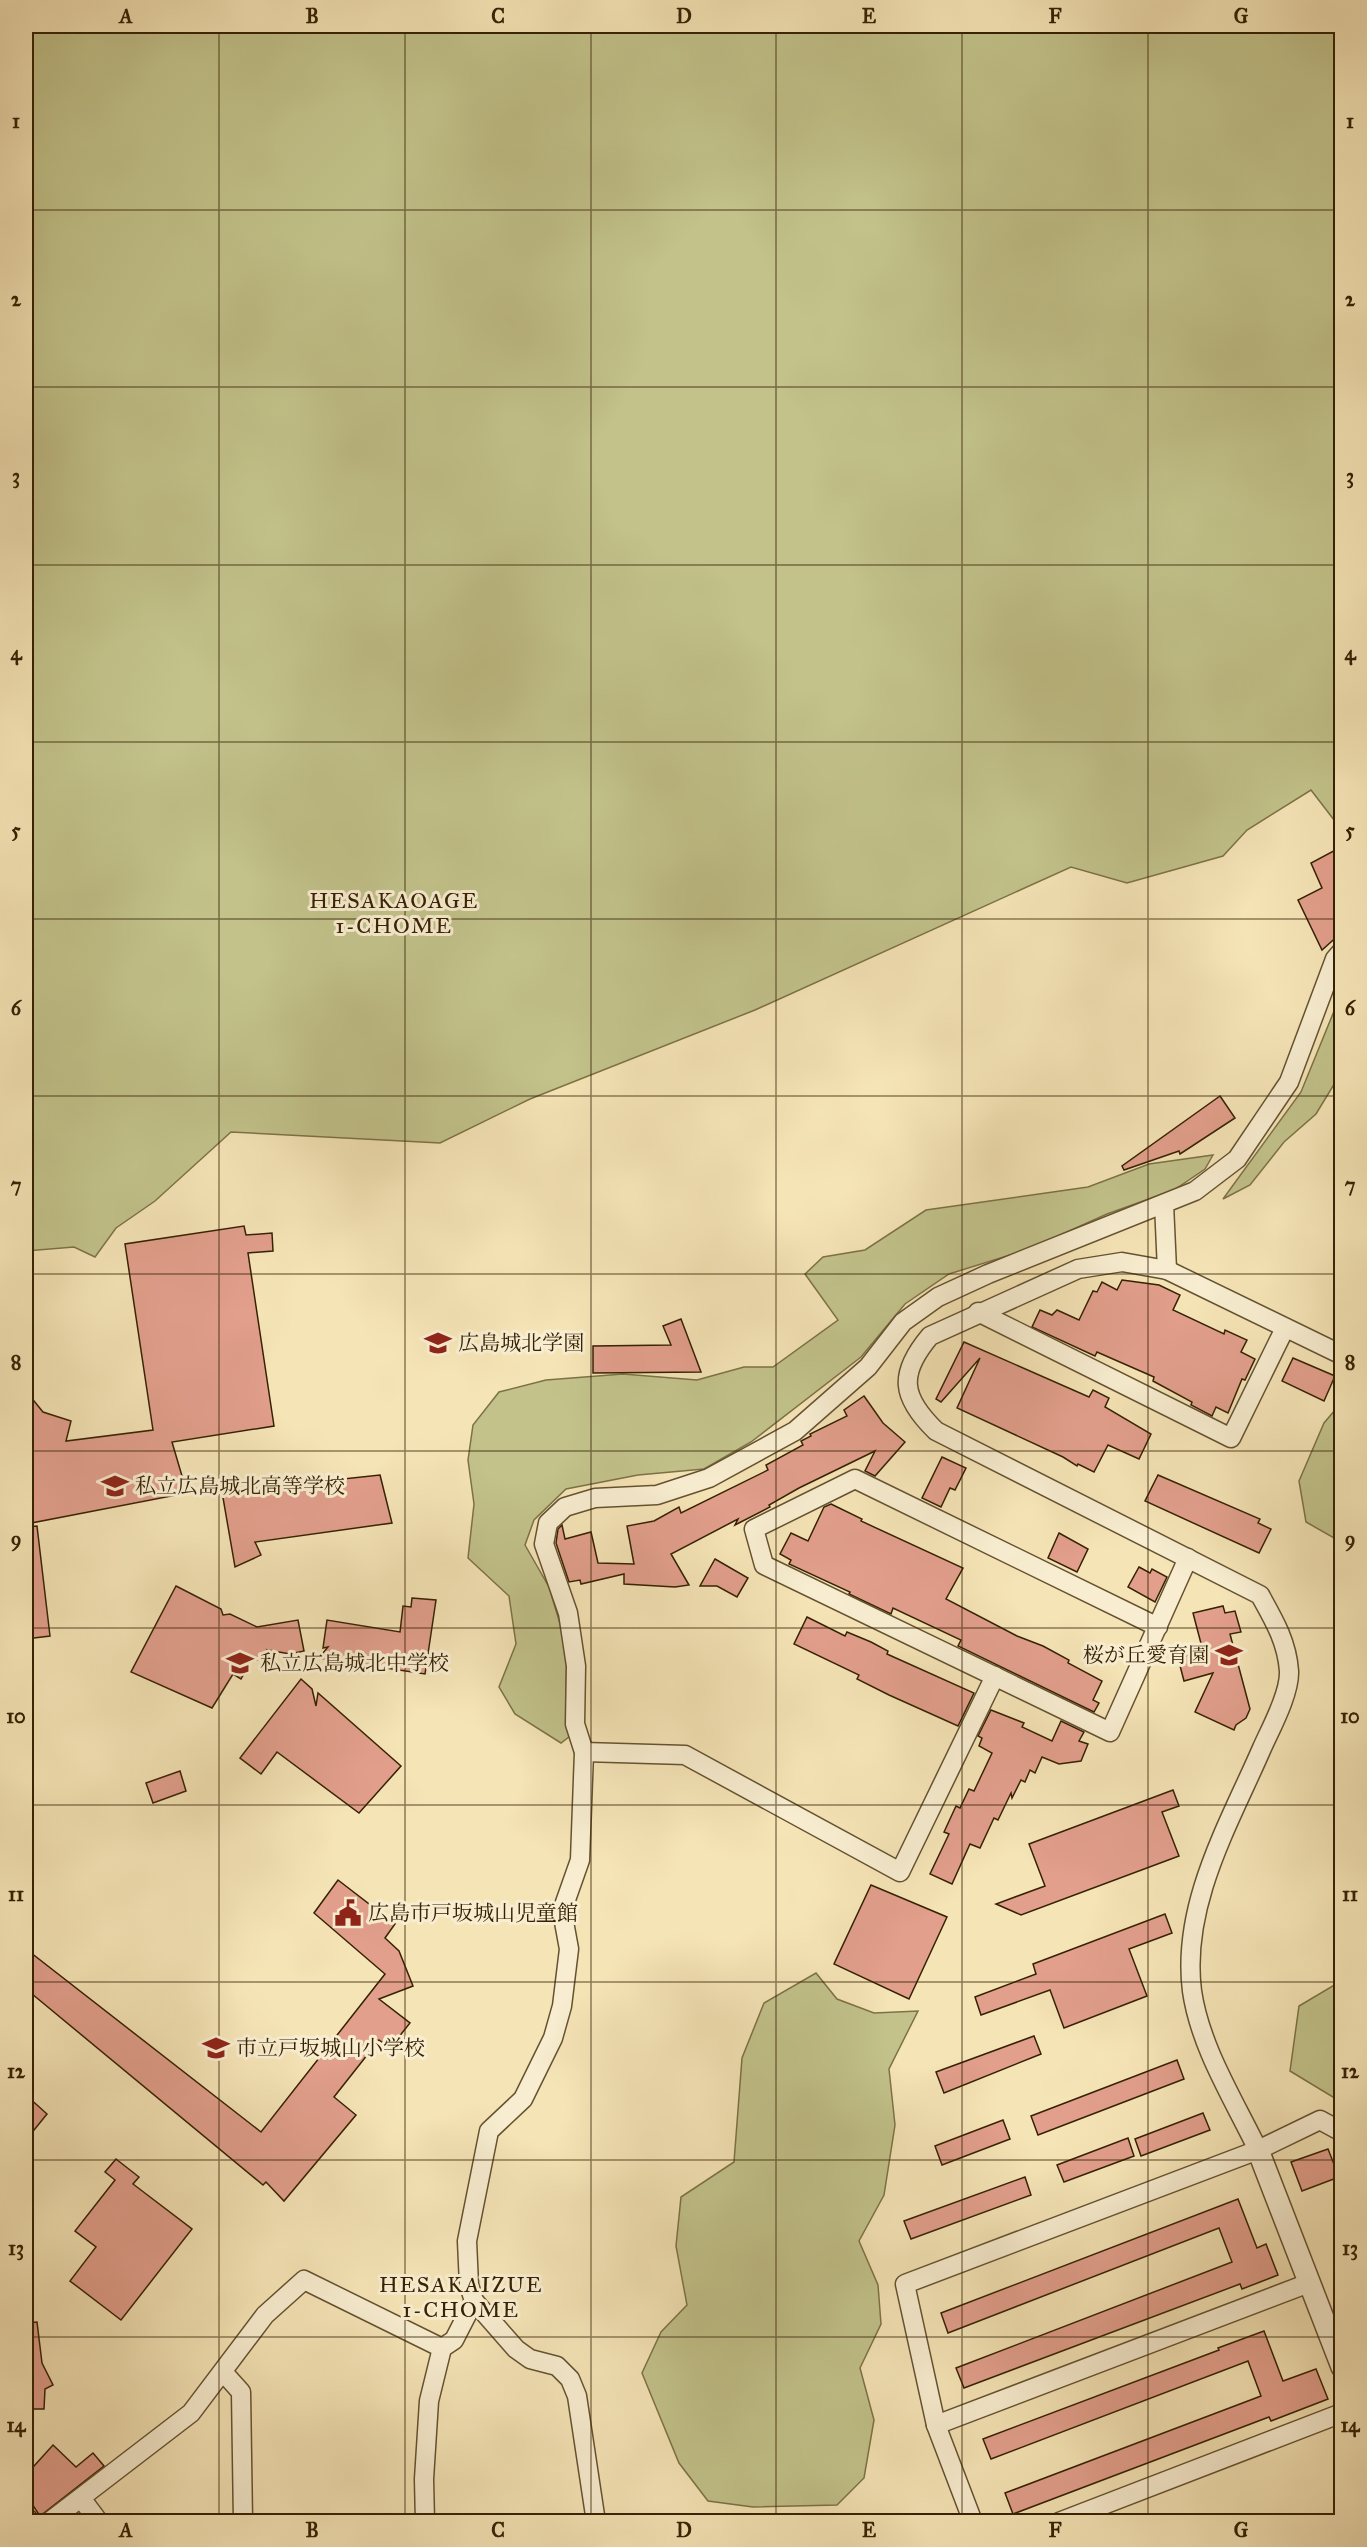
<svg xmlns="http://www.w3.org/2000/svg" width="1367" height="2547" viewBox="0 0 1367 2547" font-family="'IM FELL Great Primer','Noto Serif JP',serif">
	<rect width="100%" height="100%" fill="#f5e4b6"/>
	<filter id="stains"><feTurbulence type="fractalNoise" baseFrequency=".00333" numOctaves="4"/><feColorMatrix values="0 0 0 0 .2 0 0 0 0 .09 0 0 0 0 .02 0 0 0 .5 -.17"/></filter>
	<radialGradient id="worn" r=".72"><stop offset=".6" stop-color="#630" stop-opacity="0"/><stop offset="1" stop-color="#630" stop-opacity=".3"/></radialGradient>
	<g fill="#c2c28a" stroke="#7c7246" stroke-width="1.5">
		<path d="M 26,26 L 1341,26 L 1341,829 L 1311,790 L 1247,830 L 1223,856 L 1127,883 L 1071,867 L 755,1010 L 530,1099 L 440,1143 L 231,1132 L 155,1201 L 116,1228 L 95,1257 L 74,1247 L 26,1251 L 26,671 L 31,653 L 26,631 Z"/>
		<path d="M 1341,994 L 1341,1073 L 1316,1114 L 1284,1142 L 1250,1185 L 1223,1199 L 1301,1092 Z"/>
		<path d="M 1213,1155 L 1205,1169 L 1174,1190 L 1107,1214 L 1029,1249 L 949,1274 L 905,1304 L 861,1357 L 751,1442 L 704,1469 L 638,1475 L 566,1489 L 534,1520 L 525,1545 L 549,1587 L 567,1647 L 566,1700 L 574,1733 L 561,1743 L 515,1714 L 499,1687 L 516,1644 L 509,1596 L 468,1558 L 474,1504 L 468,1460 L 473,1425 L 499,1392 L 546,1380 L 623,1374 L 697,1380 L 744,1367 L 773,1367 L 838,1320 L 805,1274 L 823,1257 L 865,1250 L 926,1210 L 1088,1187 L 1149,1164 Z"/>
		<path d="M 1341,1403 L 1341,1542 L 1306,1522 L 1299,1481 L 1324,1423 Z"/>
		<path d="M 816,1973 L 837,1999 L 874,2013 L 918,2011 L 889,2069 L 895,2125 L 884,2195 L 859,2241 L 878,2285 L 881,2324 L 860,2368 L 874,2420 L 864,2478 L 837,2505 L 753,2507 L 708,2501 L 679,2463 L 642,2373 L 661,2332 L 687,2305 L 676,2246 L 681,2197 L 734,2162 L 742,2058 L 764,2003 Z"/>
		<path d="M 1341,1981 L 1341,2102 L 1290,2071 L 1299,2006 Z"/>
	</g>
	<g fill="#e29f8c" stroke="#352103" stroke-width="1.5">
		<path d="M 1341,847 L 1341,933 L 1322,950 L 1298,900 L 1322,888 L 1311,863 Z"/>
		<path d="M 1220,1096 L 1235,1118 L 1180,1154 L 1179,1151 L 1124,1170 L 1122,1166 Z"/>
		<path d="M 244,1226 L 246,1235 L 272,1233 L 273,1251 L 248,1253 L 274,1426 L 172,1442 L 187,1493 L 26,1524 L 26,1391 L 43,1412 L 71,1421 L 66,1441 L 153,1430 L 125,1244 Z"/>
		<path d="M 1122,1280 L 1159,1285 L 1180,1295 L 1173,1310 L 1224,1334 L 1225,1330 L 1247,1340 L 1241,1352 L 1255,1359 L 1245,1380 L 1242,1379 L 1228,1413 L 1216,1407 L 1212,1416 L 1191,1405 L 1192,1402 L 1153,1381 L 1154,1377 L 1097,1352 L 1095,1356 L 1032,1327 L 1040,1310 L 1052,1315 L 1057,1310 L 1079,1320 L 1093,1291 L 1097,1292 L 1102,1282 L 1117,1290 Z"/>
		<path d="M 681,1319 L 701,1372 L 593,1373 L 593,1346 L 671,1345 L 663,1326 Z"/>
		<path d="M 964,1342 L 1089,1397 L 1093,1390 L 1109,1398 L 1105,1407 L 1151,1434 L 1139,1459 L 1108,1445 L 1094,1472 L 1078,1464 L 1077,1466 L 1063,1457 L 957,1408 L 980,1358 L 941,1402 L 936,1399 Z"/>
		<path d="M 1293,1358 L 1335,1376 L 1324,1401 L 1282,1381 Z"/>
		<path d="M 864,1396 L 883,1423 L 905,1442 L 875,1476 L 865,1471 L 875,1451 L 799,1488 L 769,1505 L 770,1507 L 735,1525 L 738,1519 L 671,1554 L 689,1585 L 675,1587 L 624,1584 L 624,1574 L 581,1584 L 580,1580 L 569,1582 L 556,1543 L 558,1529 L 562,1525 L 565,1539 L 591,1532 L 598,1563 L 634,1564 L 627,1526 L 654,1521 L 679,1507 L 681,1513 L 768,1470 L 766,1465 L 803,1445 L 801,1441 L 811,1436 L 810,1434 L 847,1416 L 844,1410 Z"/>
		<path d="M 942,1457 L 966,1468 L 955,1490 L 950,1488 L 941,1507 L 922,1498 Z"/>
		<path d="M 380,1475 L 392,1523 L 255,1542 L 261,1555 L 235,1567 L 222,1492 Z"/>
		<path d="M 1158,1475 L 1260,1519 L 1258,1523 L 1271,1529 L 1259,1553 L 1145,1501 Z"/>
		<path d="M 831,1504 L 862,1519 L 861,1521 L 963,1568 L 946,1599 L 1017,1636 L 1043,1646 L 1069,1660 L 1068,1663 L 1102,1681 L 1093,1700 L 1099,1703 L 1094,1712 L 958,1646 L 961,1640 L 893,1608 L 891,1614 L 849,1594 L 850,1592 L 789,1564 L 791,1560 L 780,1554 L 791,1533 L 808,1541 L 824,1507 Z"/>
		<path d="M 37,1526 L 50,1636 L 26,1639 L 26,1527 Z"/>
		<path d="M 1059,1533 L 1088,1549 L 1077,1572 L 1048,1558 Z"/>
		<path d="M 715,1559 L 748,1578 L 737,1597 L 717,1586 L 700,1586 Z"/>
		<path d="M 1139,1567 L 1150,1573 L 1152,1569 L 1167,1577 L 1155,1602 L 1128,1587 Z"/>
		<path d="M 176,1586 L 221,1609 L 223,1615 L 230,1614 L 257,1627 L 298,1620 L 304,1651 L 290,1654 L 268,1650 L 275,1656 L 251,1661 L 241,1679 L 233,1674 L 212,1708 L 131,1672 Z"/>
		<path d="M 412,1598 L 436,1600 L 425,1674 L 319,1658 L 328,1647 L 323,1648 L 327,1620 L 400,1632 L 403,1606 L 411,1607 Z"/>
		<path d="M 1223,1606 L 1225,1613 L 1235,1611 L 1241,1632 L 1230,1634 L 1250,1709 L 1246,1718 L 1236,1725 L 1234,1730 L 1195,1712 L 1213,1673 L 1184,1681 L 1178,1658 L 1203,1651 L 1193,1613 Z"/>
		<path d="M 807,1617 L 845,1636 L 847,1632 L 871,1642 L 888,1651 L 887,1654 L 974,1693 L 958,1726 L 889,1695 L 857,1679 L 859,1675 L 794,1644 Z"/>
		<path d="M 301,1679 L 312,1689 L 316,1706 L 318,1693 L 401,1766 L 359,1813 L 277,1752 L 261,1774 L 240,1758 Z"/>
		<path d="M 991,1710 L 1024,1723 L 1022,1727 L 1052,1741 L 1061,1721 L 1084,1732 L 1079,1741 L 1088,1744 L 1081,1761 L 1059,1764 L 1042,1757 L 1035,1773 L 1030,1770 L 1025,1782 L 1021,1780 L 1012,1798 L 1011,1793 L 998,1820 L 994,1818 L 980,1848 L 970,1844 L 952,1884 L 930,1874 L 949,1834 L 944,1832 L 956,1806 L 960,1808 L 969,1789 L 974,1791 L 992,1753 L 979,1746 L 982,1738 L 978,1736 Z"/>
		<path d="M 180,1771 L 186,1791 L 153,1803 L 146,1783 Z"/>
		<path d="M 1173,1790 L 1179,1806 L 1162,1812 L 1179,1856 L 1021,1915 L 996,1904 L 1045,1886 L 1029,1844 Z"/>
		<path d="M 338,1880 L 395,1924 L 385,1938 L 399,1951 L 413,1986 L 379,1999 L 410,2023 L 390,2048 L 379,2040 L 334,2097 L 356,2115 L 284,2201 L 266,2182 L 263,2185 L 26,1989 L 26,1949 L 261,2132 L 385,1974 L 314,1913 Z"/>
		<path d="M 871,1885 L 947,1917 L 909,1999 L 834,1964 Z"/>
		<path d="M 1165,1914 L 1172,1933 L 1129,1949 L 1147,1996 L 1064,2028 L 1050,1990 L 981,2015 L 975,1997 L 1036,1974 L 1033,1964 Z"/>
		<path d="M 1034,2036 L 1041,2054 L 944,2093 L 936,2072 Z"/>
		<path d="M 1177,2060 L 1184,2079 L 1038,2135 L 1031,2116 Z"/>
		<path d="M 26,2095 L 47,2114 L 26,2140 Z"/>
		<path d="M 1203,2113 L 1210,2130 L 1141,2156 L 1135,2139 Z"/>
		<path d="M 1003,2120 L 1010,2139 L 942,2165 L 935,2146 Z"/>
		<path d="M 1128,2138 L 1134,2156 L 1064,2182 L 1057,2165 Z"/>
		<path d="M 1328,2149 L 1339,2177 L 1302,2191 L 1291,2162 Z"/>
		<path d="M 116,2159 L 139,2177 L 133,2184 L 192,2229 L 121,2320 L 70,2281 L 96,2247 L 75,2231 L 115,2180 L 105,2172 Z"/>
		<path d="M 1025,2177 L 1031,2195 L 911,2239 L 904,2221 Z"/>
		<path d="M 1238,2199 L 1257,2248 L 1266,2244 L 1278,2275 L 1242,2289 L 1240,2284 L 964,2388 L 956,2368 L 1232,2262 L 1219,2228 L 948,2333 L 941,2313 Z"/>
		<path d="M 37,2322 L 42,2363 L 53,2385 L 45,2389 L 44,2409 L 26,2409 L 26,2323 Z"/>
		<path d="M 1264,2331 L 1283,2381 L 1316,2369 L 1328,2399 L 1271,2421 L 1269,2417 L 1013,2514 L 1005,2493 L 1261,2396 L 1248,2361 L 991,2459 L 983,2439 L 1219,2350 L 1218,2348 Z"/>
		<path d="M 53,2445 L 76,2467 L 93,2453 L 104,2466 L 40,2516 L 26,2495 L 26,2462 L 34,2466 Z"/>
	</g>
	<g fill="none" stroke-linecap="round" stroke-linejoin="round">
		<defs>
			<g id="minor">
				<path d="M 1164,1204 L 1167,1270"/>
				<path d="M 978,1312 L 1231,1438 L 1285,1328"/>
				<path d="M 1158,1627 L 855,1479 L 754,1529 L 764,1565 L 1110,1732 L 1188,1558"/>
				<path d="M 584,1752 L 685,1755 L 900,1872 L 995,1676"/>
				<path d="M 1258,2150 C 1234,2100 1200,2047 1192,1991 C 1181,1905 1229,1824 1262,1748 C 1271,1728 1290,1693 1289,1671 C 1287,1642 1274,1620 1260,1595 L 936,1431 C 901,1397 898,1374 930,1336 L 1078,1269 L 1122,1262 L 1167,1270 L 1342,1355"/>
				<path d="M 223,2372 L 241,2392 L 243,2522"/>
				<path d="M 936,2425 L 1309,2283"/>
				<path d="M 81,2498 L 99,2522"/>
				<path d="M 49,2522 L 191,2413 L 265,2315 L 304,2280 L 442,2348"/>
				<path d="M 425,2522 L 424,2479 L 429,2401 L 442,2348 L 454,2340 L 474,2301"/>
				<path d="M 596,2522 L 577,2396 L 570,2379 L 557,2366 L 530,2359 L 516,2349 L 474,2301 L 469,2285 L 467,2241 L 489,2131 L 523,2099 L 553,2038 L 562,2006 L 569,1949 L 562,1911 L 580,1860 L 584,1752 L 575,1724 L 576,1666 L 568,1613 L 544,1544 L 548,1523 L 565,1507 L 595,1498 L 657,1495 L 709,1478 L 795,1431 L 868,1367 L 903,1322 L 938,1297 L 988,1274 L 1195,1191 L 1237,1159 L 1289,1082 L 1335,959 L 1342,951"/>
				<path d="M 973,2522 L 936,2425 L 905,2284 L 1258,2150 L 1320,2120 L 1342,2132"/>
				<path d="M 1059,2522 L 1342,2413"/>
			</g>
			<path id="tertiary" d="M 1258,2150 L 1342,2367"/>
			<path id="secondary" d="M 26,2521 L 26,2522"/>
		</defs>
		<use href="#minor" stroke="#655230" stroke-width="21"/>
		<use href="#tertiary" stroke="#655230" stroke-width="24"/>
		<use href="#secondary" stroke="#352103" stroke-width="27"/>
		<use href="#minor" stroke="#f8edd0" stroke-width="18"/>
		<use href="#tertiary" stroke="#f8edd0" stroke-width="21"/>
		<use href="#secondary" stroke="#f8edd0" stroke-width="24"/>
	</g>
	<path fill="none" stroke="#352103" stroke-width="1.5" stroke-opacity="0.55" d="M 219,26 L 219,2522M 405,26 L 405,2522M 591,26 L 591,2522M 776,26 L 776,2522M 962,26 L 962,2522M 1148,26 L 1148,2522M 26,210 L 1342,210M 26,387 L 1342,387M 26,565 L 1342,565M 26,742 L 1342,742M 26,919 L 1342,919M 26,1096 L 1342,1096M 26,1274 L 1342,1274M 26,1451 L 1342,1451M 26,1628 L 1342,1628M 26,1805 L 1342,1805M 26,1982 L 1342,1982M 26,2160 L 1342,2160M 26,2337 L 1342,2337"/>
	<defs>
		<symbol id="school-bare" viewBox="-9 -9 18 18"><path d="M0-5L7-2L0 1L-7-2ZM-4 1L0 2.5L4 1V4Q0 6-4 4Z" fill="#8f2418" stroke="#f8edd0" stroke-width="2.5" paint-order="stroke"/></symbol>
		<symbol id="civic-bare" viewBox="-9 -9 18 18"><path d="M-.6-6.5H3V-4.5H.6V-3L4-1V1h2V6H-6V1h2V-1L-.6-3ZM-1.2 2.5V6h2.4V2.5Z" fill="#8f2418" stroke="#f8edd0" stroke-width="2.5" paint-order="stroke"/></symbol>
	</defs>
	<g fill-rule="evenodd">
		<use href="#school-bare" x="419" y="1324" width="38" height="38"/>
		<use href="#school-bare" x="96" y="1467" width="38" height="38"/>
		<use href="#school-bare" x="1210" y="1636" width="38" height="38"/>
		<use href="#school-bare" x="221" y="1644" width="38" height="38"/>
		<use href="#civic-bare" x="329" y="1894" width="38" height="38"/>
		<use href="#school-bare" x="197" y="2029" width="38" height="38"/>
	</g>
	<g text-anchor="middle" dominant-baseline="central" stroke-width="6" stroke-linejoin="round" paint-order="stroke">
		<g font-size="21" fill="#352103" stroke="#f8edd0" text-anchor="start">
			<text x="458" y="1343">広島城北学園</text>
			<text x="135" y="1486">私立広島城北高等学校</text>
			<text x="1209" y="1655" text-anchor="end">桜が丘愛育園</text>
			<text x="260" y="1663">私立広島城北中学校</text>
			<text x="368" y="1913">広島市戸坂城山児童館</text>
			<text x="236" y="2048">市立戸坂城山小学校</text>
		</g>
		<g font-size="22" letter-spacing="1.5" fill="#352103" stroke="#f8edd0">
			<text x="394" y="900">HESAKAOAGE<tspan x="394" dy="25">1-CHOME</tspan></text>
			<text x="461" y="2284">HESAKAIZUE<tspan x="461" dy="25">1-CHOME</tspan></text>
		</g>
	</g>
	<rect width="1367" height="2547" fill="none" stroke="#f5e4b6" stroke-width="66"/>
	<rect x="33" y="33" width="1301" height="2481" fill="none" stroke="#352103" stroke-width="2"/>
	<g font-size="20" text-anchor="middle" font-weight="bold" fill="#352103">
		<text x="126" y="23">A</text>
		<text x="312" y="23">B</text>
		<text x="498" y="23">C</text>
		<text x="684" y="23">D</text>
		<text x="869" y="23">E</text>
		<text x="1055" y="23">F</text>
		<text x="1241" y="23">G</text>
		<text x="16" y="128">1</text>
		<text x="1350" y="128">1</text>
		<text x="16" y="306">2</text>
		<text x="1350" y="306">2</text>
		<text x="16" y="483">3</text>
		<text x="1350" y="483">3</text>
		<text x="16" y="660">4</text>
		<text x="1350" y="660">4</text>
		<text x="16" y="837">5</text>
		<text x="1350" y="837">5</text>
		<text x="16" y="1015">6</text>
		<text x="1350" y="1015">6</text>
		<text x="16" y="1192">7</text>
		<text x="1350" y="1192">7</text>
		<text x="16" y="1369">8</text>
		<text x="1350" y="1369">8</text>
		<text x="16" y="1546">9</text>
		<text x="1350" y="1546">9</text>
		<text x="16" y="1723">10</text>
		<text x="1350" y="1723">10</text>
		<text x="16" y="1901">11</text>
		<text x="1350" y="1901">11</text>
		<text x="16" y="2078">12</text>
		<text x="1350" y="2078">12</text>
		<text x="16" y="2255">13</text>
		<text x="1350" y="2255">13</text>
		<text x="16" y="2432">14</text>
		<text x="1350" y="2432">14</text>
		<text x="126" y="2537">A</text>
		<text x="312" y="2537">B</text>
		<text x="498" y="2537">C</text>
		<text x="684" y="2537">D</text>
		<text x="869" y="2537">E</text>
		<text x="1055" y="2537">F</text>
		<text x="1241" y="2537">G</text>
	</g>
	<rect width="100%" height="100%" filter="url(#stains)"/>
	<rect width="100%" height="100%" fill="url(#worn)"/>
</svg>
